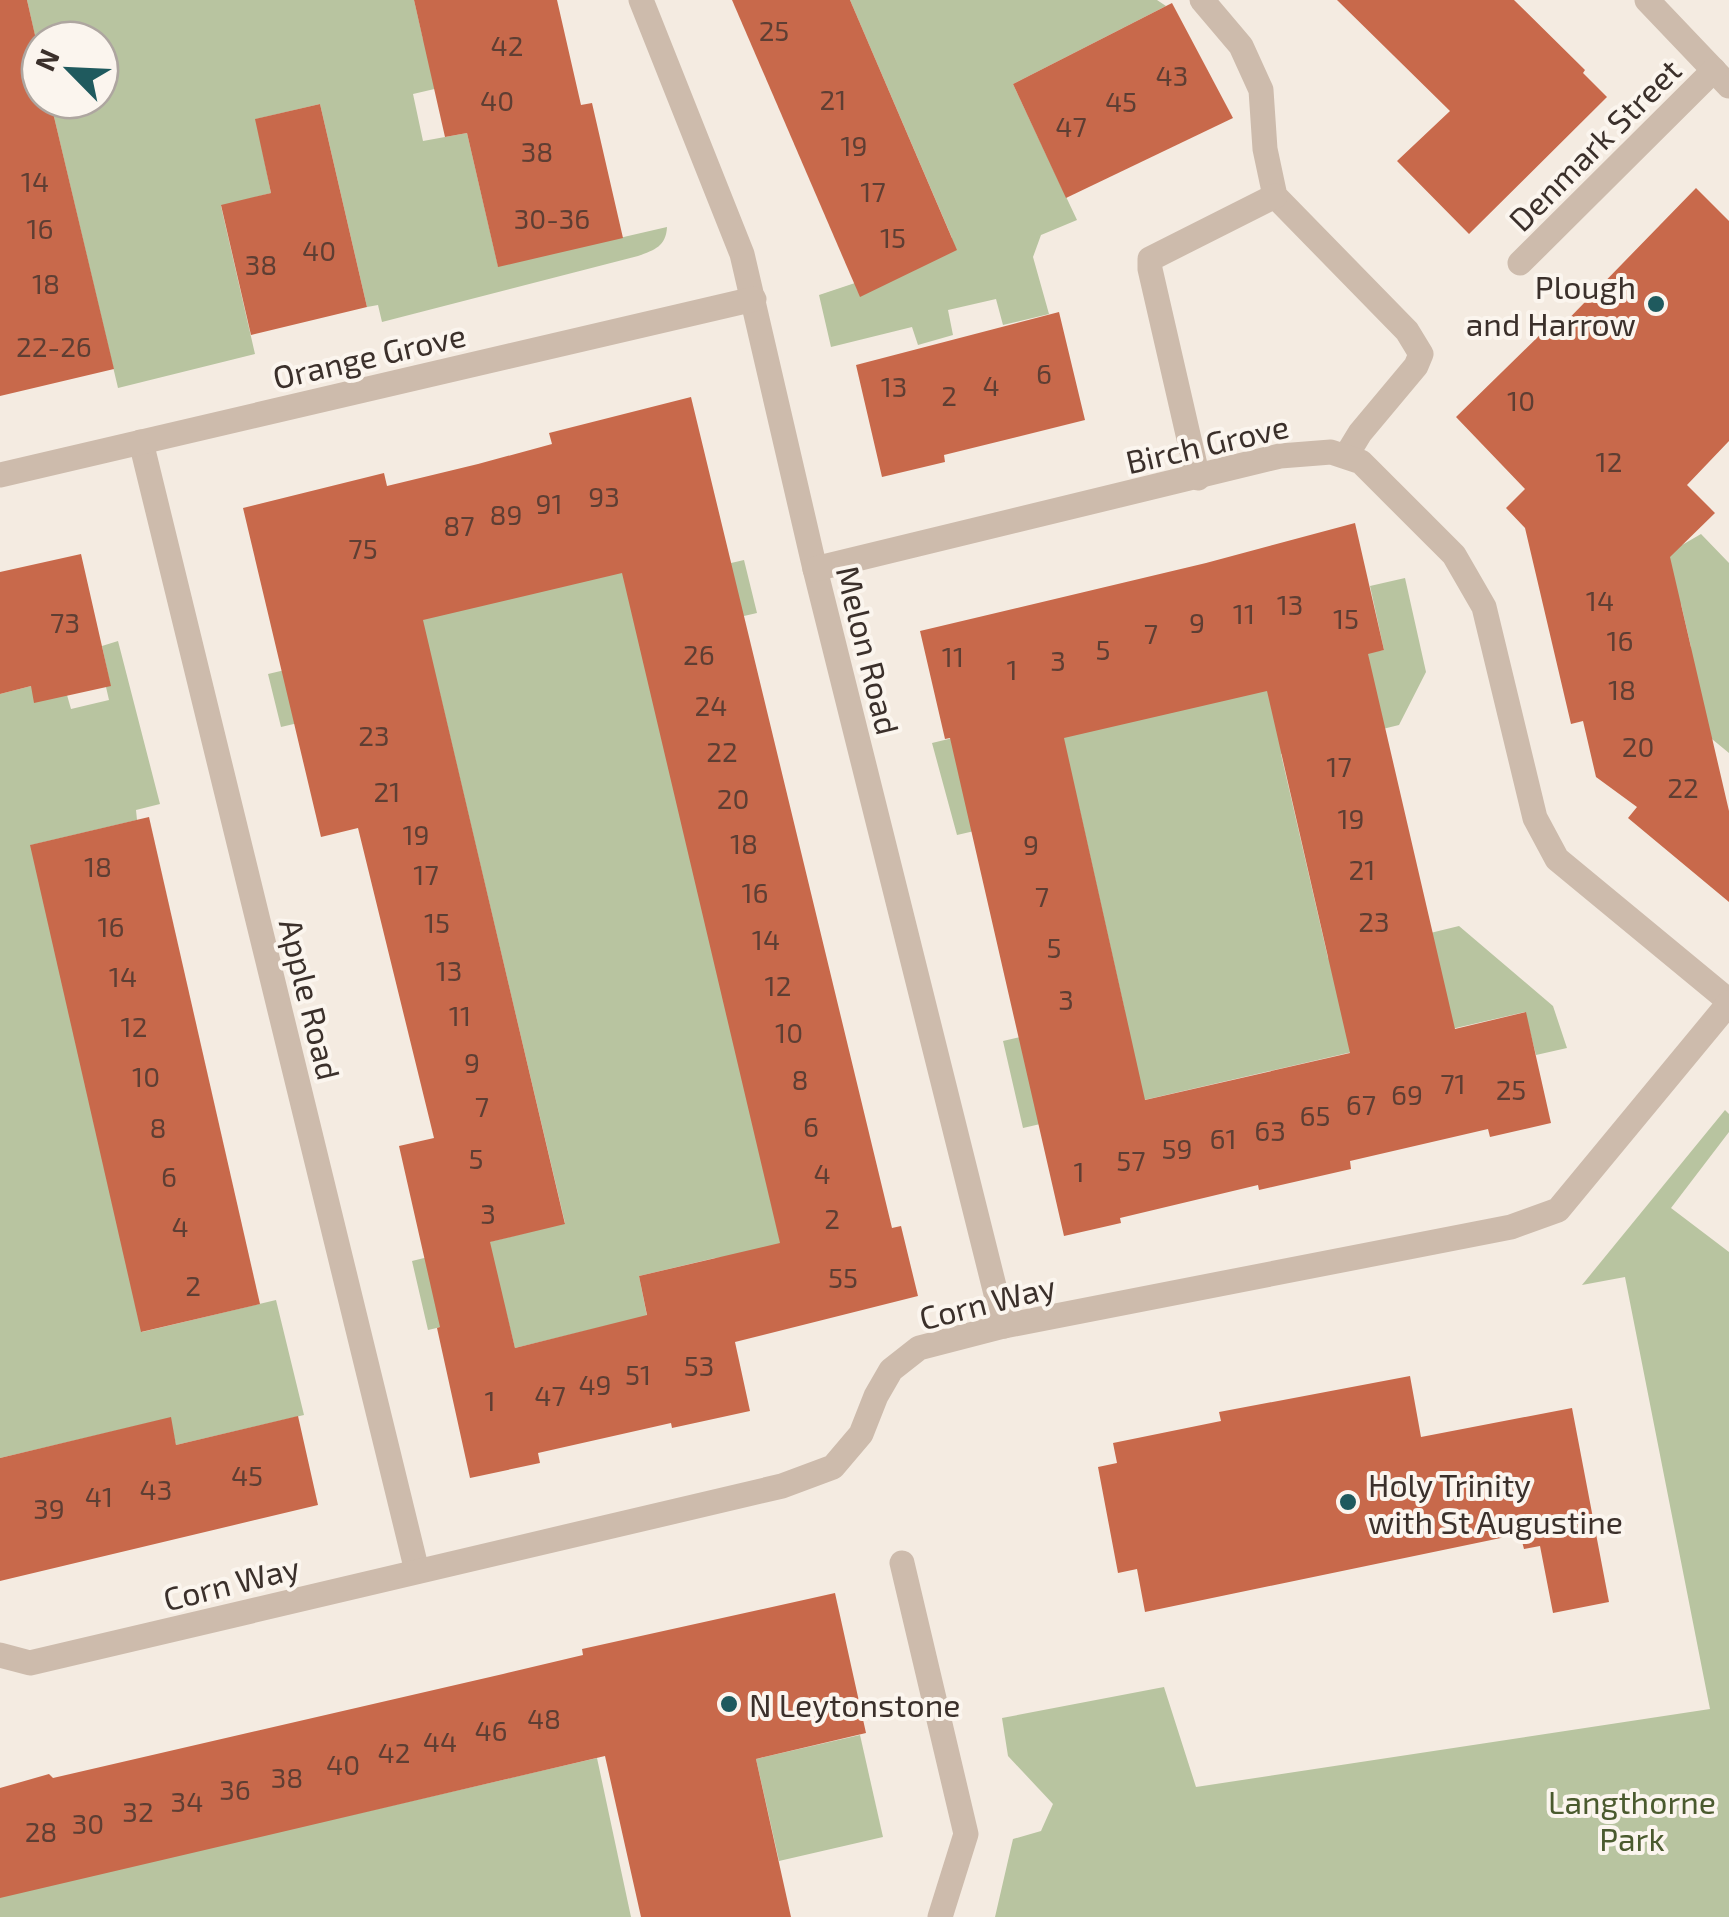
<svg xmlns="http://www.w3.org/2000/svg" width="1729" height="1917" viewBox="0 0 1729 1917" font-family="'Exo 2',sans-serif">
	<rect width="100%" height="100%" fill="#f4ebe1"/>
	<g fill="#b8c4a0">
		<path d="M 27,0 L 414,0 L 423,39 L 456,84 L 413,94 L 423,141 L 467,133 L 498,266 L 667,227 C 666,246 655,250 638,256 L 382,322 L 378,305 L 367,307 L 320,104 L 256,119 L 271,193 L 221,206 L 255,354 L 118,388 L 50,100 L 100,100 L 100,40 L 40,40 L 40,58 Z"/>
		<path d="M 850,0 L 1157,0 L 1166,6 L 1013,84 L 1077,220 L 1041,235 L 1033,257 L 1049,314 L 1003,325 L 996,299 L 948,310 L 953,335 L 918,345 L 912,327 L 831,347 L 819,295 L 855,283 L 952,238 Z"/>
		<path d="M 1615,506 L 1682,545 L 1701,534 L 1729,563 L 1729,753 L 1701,730 L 1672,652 L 1691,647 L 1681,604 L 1661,607 Z"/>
		<path d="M 545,560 L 675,576 L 744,560 L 757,613 L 639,640 L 783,1253 L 715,1258 L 639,1276 L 647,1316 L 515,1348 L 506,1312 L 428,1330 L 412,1261 L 565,1223 L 439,690 L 281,727 L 268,674 L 336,658 Z"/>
		<path d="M 1405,578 L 1426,672 L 1399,725 L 1281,754 L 1328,958 L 1459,926 L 1553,1006 L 1567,1048 L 1536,1055 L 1525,1012 L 1023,1128 L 1003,1041 L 1125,1012 L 1079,807 L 957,835 L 932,743 L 1188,681 L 1384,650 L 1370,586 Z"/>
		<path d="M 118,641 L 160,804 L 136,810 L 137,820 L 31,845 L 142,1332 L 276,1300 L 304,1415 L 176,1445 L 170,1418 L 0,1458 L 0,694 L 31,686 L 67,695 L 71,709 L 109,700 L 106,687 L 110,684 L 102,646 Z"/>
		<path d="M 1725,1110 L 1729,1114 L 1729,1132 L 1671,1208 L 1729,1252 L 1729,1917 L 995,1917 L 1013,1839 L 1041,1831 L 1053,1804 L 1008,1756 L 1002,1718 L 1164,1687 L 1196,1787 L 1710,1709 L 1625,1277 L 1582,1285 Z"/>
		<path d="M 860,1735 L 883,1837 L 779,1861 L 756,1759 Z"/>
		<path d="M 597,1758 L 631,1917 L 0,1917 L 0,1886 L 325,1821 Z"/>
	</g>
	<g fill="#c8694b" fill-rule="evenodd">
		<path d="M 0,0 L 27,0 L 40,57 L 40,100 L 50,100 L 114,369 L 0,396 Z"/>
		<path d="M 414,0 L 557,0 L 581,105 L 592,103 L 623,238 L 498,267 L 467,133 L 445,137 Z"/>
		<path d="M 732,0 L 850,0 L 957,250 L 860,297 Z"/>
		<path d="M 1337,0 L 1514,0 L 1585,70 L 1583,73 L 1607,97 L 1469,234 L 1397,161 L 1450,111 Z"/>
		<path d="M 1172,3 L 1233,118 L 1066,198 L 1013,84 Z"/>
		<path d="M 320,104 L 367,307 L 251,335 L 221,205 L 271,193 L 255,119 Z"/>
		<path d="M 1696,188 L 1729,221 L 1729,441 L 1687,485 L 1715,513 L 1670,557 L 1729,811 L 1729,902 L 1628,818 L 1637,807 L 1596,777 L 1583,721 L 1571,724 L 1525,528 L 1506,508 L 1525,489 L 1456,417 L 1544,331 L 1550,338 Z"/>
		<path d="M 1059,312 L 1085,420 L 944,455 L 945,462 L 882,477 L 856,365 Z"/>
		<path d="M 691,397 L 892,1228 L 901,1226 L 918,1296 L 735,1342 L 750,1411 L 672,1428 L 671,1423 L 538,1453 L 540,1463 L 470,1478 L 437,1328 L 440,1327 L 399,1146 L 434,1138 L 358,828 L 321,837 L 243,508 L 384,473 L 387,486 L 478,464 L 552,444 L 549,433 ZM 622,573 L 780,1243 L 639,1276 L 647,1315 L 515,1348 L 490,1242 L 565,1224 L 423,620 Z"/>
		<path d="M 1355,523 L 1384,650 L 1368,654 L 1455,1029 L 1526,1012 L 1551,1123 L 1490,1137 L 1488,1129 L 1350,1161 L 1351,1169 L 1259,1190 L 1258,1185 L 1120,1218 L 1121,1223 L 1064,1236 L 950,738 L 945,739 L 920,631 L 1206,563 ZM 1267,691 L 1350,1053 L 1145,1100 L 1064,738 Z"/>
		<path d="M 81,554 L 111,686 L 34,703 L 31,686 L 0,694 L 0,572 Z"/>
		<path d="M 149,817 L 260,1304 L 141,1332 L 30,845 Z"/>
		<path d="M 1410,1376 L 1421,1437 L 1572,1408 L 1609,1602 L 1553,1613 L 1540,1546 L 1524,1549 L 1520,1534 L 1145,1612 L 1137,1569 L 1118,1573 L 1098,1467 L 1117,1463 L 1113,1443 L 1221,1421 L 1219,1412 Z"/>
		<path d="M 298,1416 L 318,1505 L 0,1581 L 0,1458 L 171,1417 L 176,1445 Z"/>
		<path d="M 835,1593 L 866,1733 L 756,1759 L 791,1917 L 641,1917 L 605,1756 L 0,1898 L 0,1788 L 49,1774 L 53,1778 L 503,1674 L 583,1655 L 582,1649 Z"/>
	</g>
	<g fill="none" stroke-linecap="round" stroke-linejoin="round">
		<g stroke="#cdbbac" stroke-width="25">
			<path d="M 641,0 L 742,254 L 815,569 L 1004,1326"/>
			<path d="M 1202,0 L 1241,46 L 1261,90 L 1265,149 L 1275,196 L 1407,331 L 1421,354 L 1416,366 L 1360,433 L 1346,456"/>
			<path d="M 1647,0 L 1729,86"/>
			<path d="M 1520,263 L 1714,70"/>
			<path d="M 141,442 L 417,1571"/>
			<path d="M 0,475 L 754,299"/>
			<path d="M 1198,478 L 1150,269 L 1150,259 L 1275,196"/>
			<path d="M 815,569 L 1280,456 L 1331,452 L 1361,462 L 1454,555 L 1484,607 L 1535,818 L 1557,859 L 1729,1001"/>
			<path d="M 902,1563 L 966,1834 L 940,1917"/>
			<path d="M 0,1655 L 30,1663 L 782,1486 L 833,1467 L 861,1434 L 876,1396 L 891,1370 L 919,1348 L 1004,1326 L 1511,1227 L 1558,1210 L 1729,1003"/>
		</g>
	</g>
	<g fill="#1f5a5e" stroke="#fbf5ee" stroke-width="4">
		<circle cx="1656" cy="304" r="10"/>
		<circle cx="1348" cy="1502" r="10"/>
		<circle cx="729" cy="1704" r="10"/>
	</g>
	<g text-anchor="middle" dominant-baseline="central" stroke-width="8" stroke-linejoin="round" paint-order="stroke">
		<g font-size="28" fill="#5e3e33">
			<text x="774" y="30">25</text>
			<text x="507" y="45">42</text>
			<text x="1172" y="75">43</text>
			<text x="833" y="99">21</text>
			<text x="497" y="100">40</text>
			<text x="1121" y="101">45</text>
			<text x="1071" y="126">47</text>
			<text x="854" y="145">19</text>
			<text x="537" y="151">38</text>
			<text x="35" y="181">14</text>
			<text x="873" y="191">17</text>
			<text x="552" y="218">30-36</text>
			<text x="40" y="228">16</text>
			<text x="893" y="237">15</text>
			<text x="319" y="250">40</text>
			<text x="261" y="264">38</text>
			<text x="46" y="283">18</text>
			<text x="54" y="346">22-26</text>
			<text x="1044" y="373">6</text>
			<text x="991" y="385">4</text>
			<text x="894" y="386">13</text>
			<text x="949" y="395">2</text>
			<text x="1521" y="400">10</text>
			<text x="1609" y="461">12</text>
			<text x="604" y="496">93</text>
			<text x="549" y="503">91</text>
			<text x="506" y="514">89</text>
			<text x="459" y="525">87</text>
			<text x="363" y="548">75</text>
			<text x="1600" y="600">14</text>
			<text x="1290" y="604">13</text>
			<text x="1244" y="613">11</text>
			<text x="1346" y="618">15</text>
			<text x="65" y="622">73</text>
			<text x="1197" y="622">9</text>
			<text x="1151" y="633">7</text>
			<text x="1620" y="640">16</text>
			<text x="1103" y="649">5</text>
			<text x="699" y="654">26</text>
			<text x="953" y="656">11</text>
			<text x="1058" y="660">3</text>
			<text x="1012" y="669">1</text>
			<text x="1622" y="689">18</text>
			<text x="711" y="705">24</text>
			<text x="374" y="735">23</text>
			<text x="1638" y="746">20</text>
			<text x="722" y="751">22</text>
			<text x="1339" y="766">17</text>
			<text x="1683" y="787">22</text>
			<text x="387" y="791">21</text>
			<text x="733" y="798">20</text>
			<text x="1351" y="818">19</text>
			<text x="416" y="834">19</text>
			<text x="744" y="843">18</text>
			<text x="1031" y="844">9</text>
			<text x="98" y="866">18</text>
			<text x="1362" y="869">21</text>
			<text x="426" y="874">17</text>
			<text x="755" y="892">16</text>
			<text x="1042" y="896">7</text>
			<text x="1374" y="921">23</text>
			<text x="437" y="922">15</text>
			<text x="111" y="926">16</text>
			<text x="766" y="939">14</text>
			<text x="1054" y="947">5</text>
			<text x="449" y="970">13</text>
			<text x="123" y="976">14</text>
			<text x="778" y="985">12</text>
			<text x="1066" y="999">3</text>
			<text x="460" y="1015">11</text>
			<text x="134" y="1026">12</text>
			<text x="789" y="1032">10</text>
			<text x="472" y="1062">9</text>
			<text x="146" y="1076">10</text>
			<text x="800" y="1079">8</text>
			<text x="1453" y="1083">71</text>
			<text x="1511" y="1089">25</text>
			<text x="1407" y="1094">69</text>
			<text x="1361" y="1104">67</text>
			<text x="482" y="1106">7</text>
			<text x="1315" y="1115">65</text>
			<text x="811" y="1126">6</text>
			<text x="158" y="1127">8</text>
			<text x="1270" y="1130">63</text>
			<text x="1223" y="1138">61</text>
			<text x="1177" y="1148">59</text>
			<text x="476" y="1158">5</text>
			<text x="1131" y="1160">57</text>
			<text x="1079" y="1171">1</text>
			<text x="822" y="1173">4</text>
			<text x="169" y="1176">6</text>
			<text x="488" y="1213">3</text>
			<text x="832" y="1218">2</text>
			<text x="180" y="1226">4</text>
			<text x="843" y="1277">55</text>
			<text x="193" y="1285">2</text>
			<text x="699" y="1365">53</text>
			<text x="638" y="1374">51</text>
			<text x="595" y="1384">49</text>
			<text x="550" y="1395">47</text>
			<text x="490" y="1400">1</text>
			<text x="247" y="1475">45</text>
			<text x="156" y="1489">43</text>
			<text x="99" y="1496">41</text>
			<text x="49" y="1508">39</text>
			<text x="544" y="1718">48</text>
			<text x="491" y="1730">46</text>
			<text x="440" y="1741">44</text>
			<text x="394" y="1752">42</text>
			<text x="343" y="1764">40</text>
			<text x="287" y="1777">38</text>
			<text x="235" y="1789">36</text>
			<text x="187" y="1801">34</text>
			<text x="138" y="1811">32</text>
			<text x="88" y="1823">30</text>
			<text x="41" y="1831">28</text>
		</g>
		<g font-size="32" fill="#3b302b" stroke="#fbf5ee">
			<text transform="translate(1594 144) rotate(-45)">Denmark Street</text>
			<text transform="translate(369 355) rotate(-13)">Orange Grove</text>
			<text transform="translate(1207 443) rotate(-13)">Birch Grove</text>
			<text transform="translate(869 650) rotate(76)">Melon Road</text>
			<text transform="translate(311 999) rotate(76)">Apple Road</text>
			<text transform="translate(987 1301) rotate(-14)">Corn Way</text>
			<text transform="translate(231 1582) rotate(-14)">Corn Way</text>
		</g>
		<g font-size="32" fill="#3b302b" stroke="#fbf5ee" text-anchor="start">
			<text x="1636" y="286" text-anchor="end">Plough<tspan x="1636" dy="37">and Harrow</tspan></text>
			<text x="1368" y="1484">Holy Trinity<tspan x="1368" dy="37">with St Augustine</tspan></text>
			<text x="749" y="1704">N Leytonstone</text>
		</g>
		<g font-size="32" fill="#4a5a2e" stroke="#fbf5ee">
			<text x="1632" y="1801">Langthorne<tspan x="1632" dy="37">Park</tspan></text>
		</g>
	</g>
	<g transform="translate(70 70) rotate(294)"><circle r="48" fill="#fbf5ee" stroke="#aea6a0" stroke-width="2.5"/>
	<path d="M0-8L18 38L0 25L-18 38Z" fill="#1f5a5e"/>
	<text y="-15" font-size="28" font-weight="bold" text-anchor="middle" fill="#3b302b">N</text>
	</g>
</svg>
